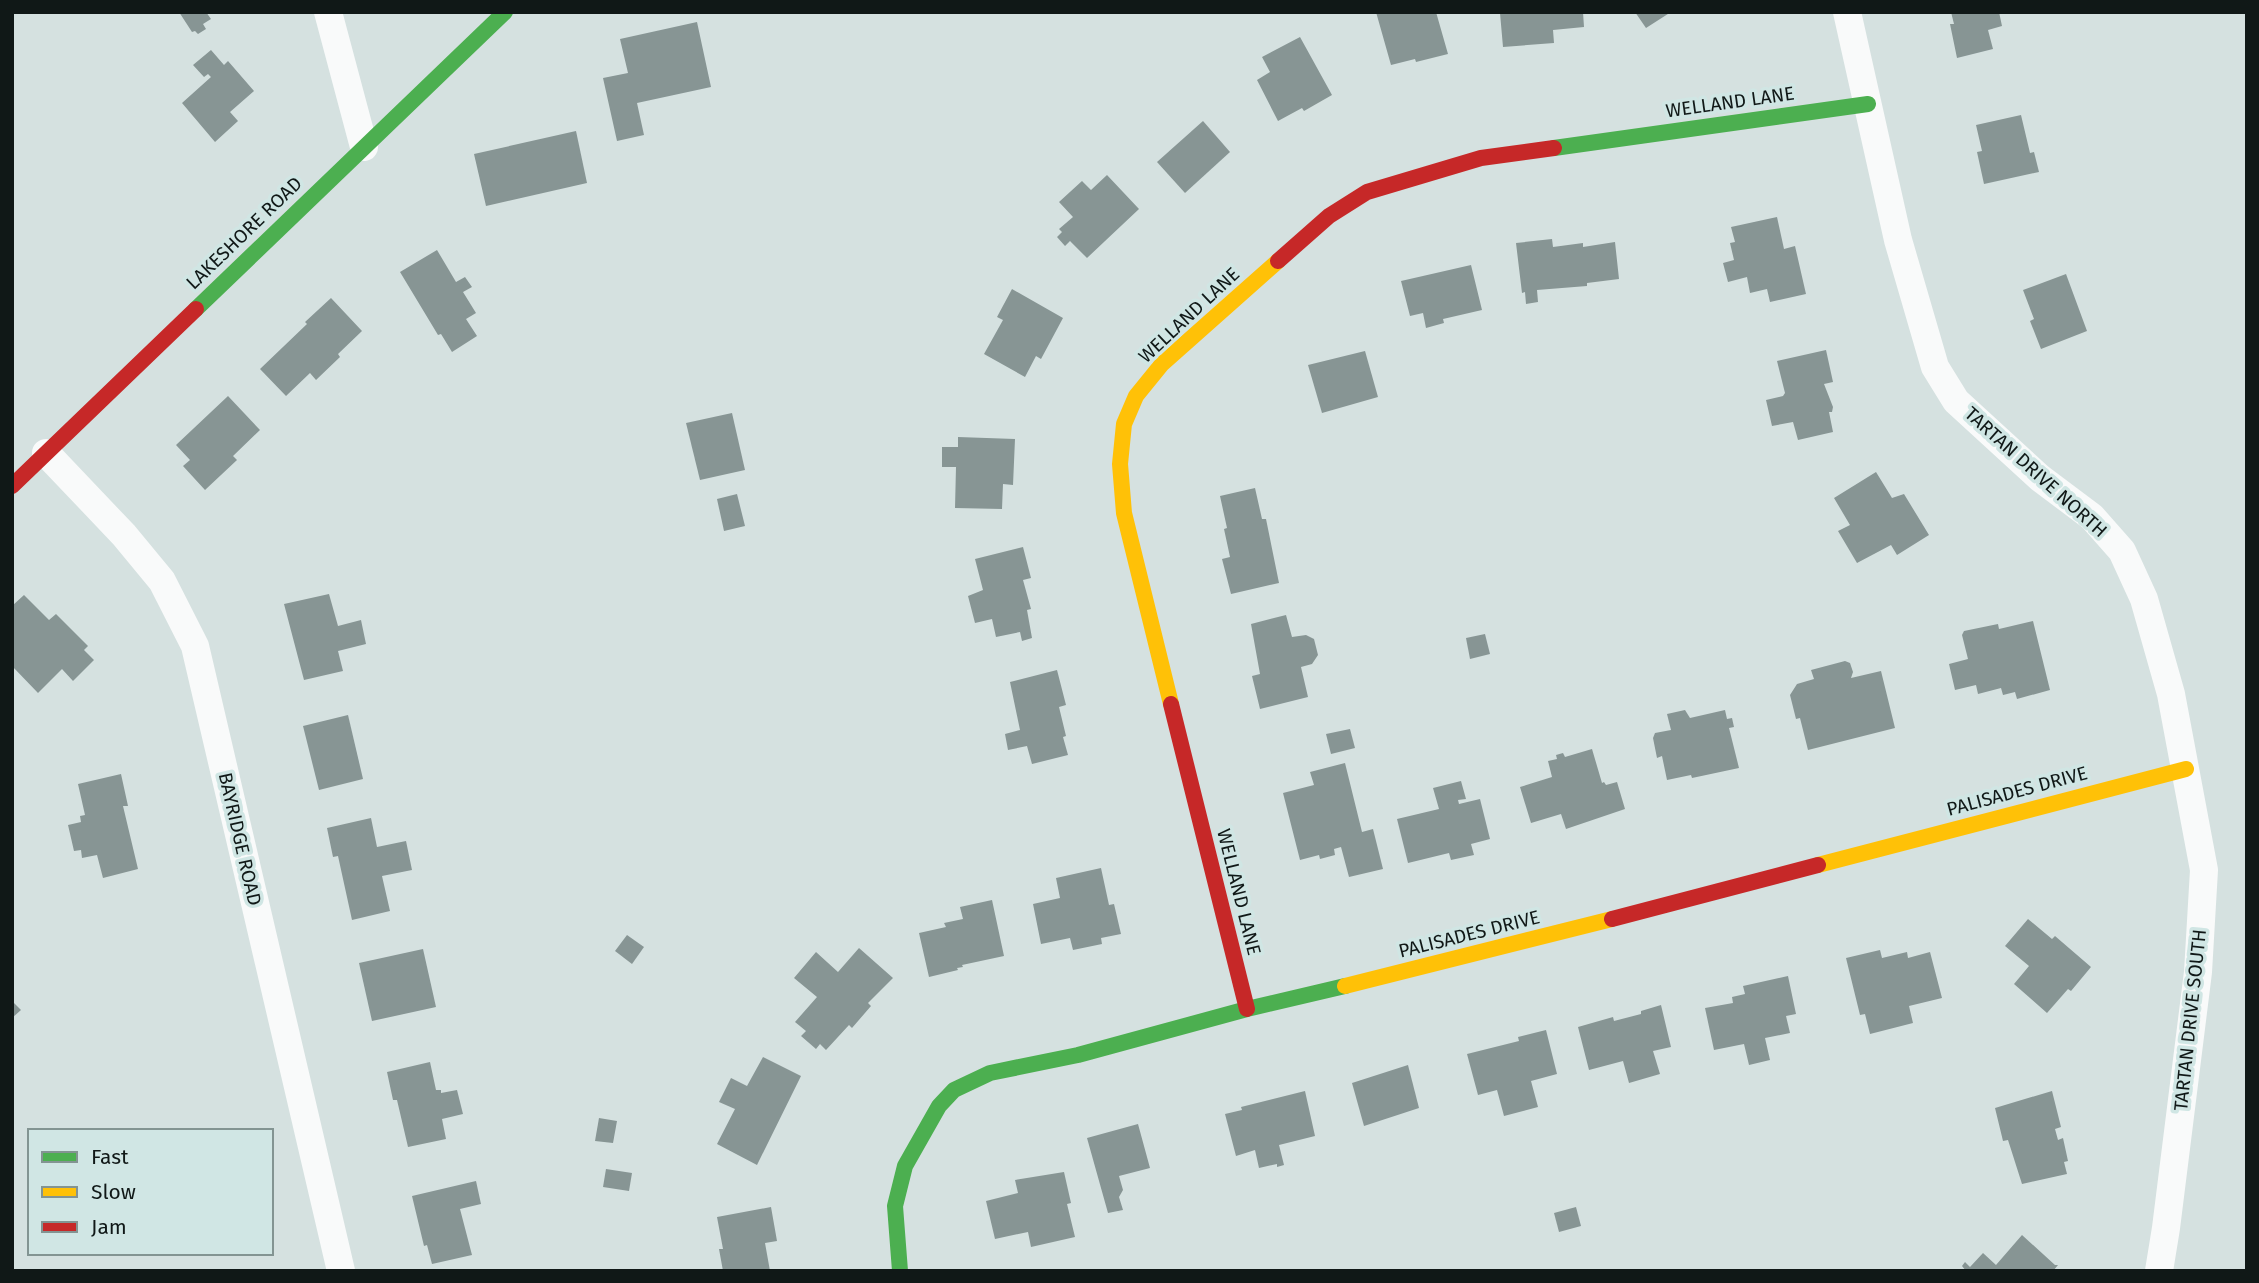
<svg xmlns="http://www.w3.org/2000/svg" width="2259" height="1283" viewBox="0 0 2259 1283" font-family="'Fira Sans',sans-serif">
	<rect width="100%" height="100%" fill="#d5e1e0"/>
	<g fill="#879594">
		<path d="M 179,12 L 206,12 L 211,19 L 203,24 L 206,29 L 198,34 L 195,31 L 192,32 Z"/>
		<path d="M 1376,12 L 1436,12 L 1448,54 L 1416,62 L 1415,59 L 1391,65 Z"/>
		<path d="M 1506,12 L 1583,12 L 1584,27 L 1553,30 L 1554,43 L 1503,47 L 1500,13 Z"/>
		<path d="M 1635,12 L 1671,12 L 1646,28 Z"/>
		<path d="M 1951,12 L 1999,12 L 2002,26 L 1988,30 L 1993,49 L 1957,58 L 1950,24 L 1954,24 Z"/>
		<path d="M 697,22 L 711,87 L 637,103 L 644,135 L 617,141 L 603,78 L 628,73 L 620,39 Z"/>
		<path d="M 1300,37 L 1332,95 L 1304,111 L 1302,108 L 1278,121 L 1257,80 L 1270,72 L 1262,57 Z"/>
		<path d="M 211,50 L 224,65 L 228,61 L 254,91 L 230,112 L 238,121 L 215,142 L 182,103 L 211,77 L 208,74 L 204,77 L 193,65 Z"/>
		<path d="M 2021,115 L 2030,153 L 2034,152 L 2039,172 L 1984,184 L 1977,152 L 1982,151 L 1976,125 Z"/>
		<path d="M 1203,121 L 1230,152 L 1185,193 L 1157,162 Z"/>
		<path d="M 576,131 L 587,183 L 486,206 L 474,154 Z"/>
		<path d="M 1107,175 L 1139,209 L 1087,258 L 1070,241 L 1065,246 L 1057,237 L 1062,232 L 1059,229 L 1073,217 L 1059,202 L 1082,181 L 1091,190 Z"/>
		<path d="M 1777,217 L 1784,249 L 1795,246 L 1806,294 L 1770,302 L 1767,289 L 1750,293 L 1747,277 L 1728,282 L 1723,263 L 1734,260 L 1730,243 L 1735,242 L 1731,227 Z"/>
		<path d="M 1552,239 L 1553,247 L 1583,243 L 1583,247 L 1615,242 L 1619,279 L 1587,283 L 1587,286 L 1537,290 L 1538,302 L 1526,304 L 1525,292 L 1522,293 L 1516,243 Z"/>
		<path d="M 437,250 L 456,282 L 465,277 L 472,287 L 463,292 L 476,313 L 466,319 L 477,336 L 452,352 L 441,334 L 438,335 L 400,272 Z"/>
		<path d="M 1471,265 L 1482,310 L 1443,319 L 1444,323 L 1426,328 L 1423,313 L 1410,316 L 1401,281 Z"/>
		<path d="M 2066,274 L 2087,331 L 2041,349 L 2030,321 L 2034,319 L 2023,290 Z"/>
		<path d="M 1012,289 L 1063,318 L 1041,359 L 1036,356 L 1025,377 L 984,354 L 1003,320 L 997,317 Z"/>
		<path d="M 331,298 L 362,331 L 338,354 L 340,357 L 316,380 L 310,373 L 286,396 L 260,369 L 307,324 L 305,322 Z"/>
		<path d="M 1826,350 L 1833,382 L 1824,384 L 1833,407 L 1832,412 L 1829,412 L 1833,432 L 1798,440 L 1793,422 L 1772,426 L 1766,400 L 1783,396 L 1785,393 L 1777,361 Z"/>
		<path d="M 1365,351 L 1378,397 L 1322,413 L 1308,365 Z"/>
		<path d="M 228,396 L 260,430 L 233,456 L 237,460 L 205,490 L 183,466 L 190,460 L 176,445 Z"/>
		<path d="M 732,413 L 745,470 L 700,480 L 686,423 Z"/>
		<path d="M 958,437 L 1015,439 L 1013,485 L 1003,484 L 1002,509 L 955,508 L 956,467 L 942,467 L 942,447 L 958,447 Z"/>
		<path d="M 1876,472 L 1892,498 L 1904,494 L 1929,535 L 1897,555 L 1891,545 L 1857,563 L 1838,531 L 1850,525 L 1834,498 Z"/>
		<path d="M 1255,488 L 1262,519 L 1266,519 L 1279,583 L 1231,594 L 1222,559 L 1230,557 L 1224,529 L 1227,528 L 1220,496 Z"/>
		<path d="M 737,494 L 745,526 L 724,531 L 717,499 Z"/>
		<path d="M 1023,547 L 1031,578 L 1023,580 L 1031,609 L 1027,610 L 1032,638 L 1022,641 L 1020,632 L 996,637 L 992,619 L 975,623 L 968,596 L 983,590 L 975,559 Z"/>
		<path d="M 329,594 L 338,626 L 361,620 L 366,644 L 338,651 L 343,671 L 304,680 L 284,604 Z"/>
		<path d="M 24,595 L 49,620 L 56,614 L 88,646 L 84,650 L 94,660 L 73,681 L 62,669 L 38,693 L 12,666 L 12,606 Z"/>
		<path d="M 1286,615 L 1292,637 L 1306,635 L 1314,639 L 1318,655 L 1312,664 L 1301,667 L 1308,697 L 1260,709 L 1252,676 L 1260,674 L 1251,624 Z"/>
		<path d="M 2033,621 L 2050,690 L 2017,699 L 2015,692 L 2003,695 L 2001,688 L 1978,694 L 1976,685 L 1955,690 L 1949,664 L 1968,659 L 1962,635 L 1964,631 L 1998,624 L 1999,629 Z"/>
		<path d="M 1485,634 L 1490,654 L 1470,659 L 1466,638 Z"/>
		<path d="M 1845,661 L 1850,663 L 1853,672 L 1851,678 L 1881,671 L 1895,728 L 1808,750 L 1800,718 L 1796,719 L 1790,695 L 1797,684 L 1814,679 L 1811,670 Z"/>
		<path d="M 1057,670 L 1066,705 L 1059,707 L 1066,736 L 1063,737 L 1068,755 L 1032,764 L 1027,746 L 1008,750 L 1005,734 L 1020,730 L 1010,682 Z"/>
		<path d="M 1685,710 L 1690,718 L 1725,710 L 1727,719 L 1732,718 L 1734,727 L 1729,728 L 1739,768 L 1692,778 L 1691,775 L 1667,780 L 1662,756 L 1657,758 L 1653,738 L 1655,733 L 1671,730 L 1667,714 Z"/>
		<path d="M 348,715 L 363,779 L 319,790 L 303,726 Z"/>
		<path d="M 1350,729 L 1355,748 L 1331,754 L 1326,734 Z"/>
		<path d="M 1592,749 L 1602,783 L 1604,782 L 1606,785 L 1617,782 L 1625,809 L 1566,829 L 1561,814 L 1531,823 L 1520,787 L 1552,777 L 1548,761 L 1557,759 L 1556,755 L 1563,753 L 1565,757 Z"/>
		<path d="M 1345,763 L 1362,832 L 1373,829 L 1383,869 L 1349,877 L 1341,847 L 1334,849 L 1335,855 L 1320,859 L 1319,855 L 1300,860 L 1283,793 L 1314,785 L 1310,772 Z"/>
		<path d="M 121,774 L 128,806 L 123,806 L 138,869 L 103,878 L 97,855 L 82,858 L 81,850 L 74,851 L 68,825 L 81,822 L 80,816 L 85,815 L 78,784 Z"/>
		<path d="M 1461,781 L 1466,799 L 1458,800 L 1459,804 L 1480,799 L 1490,839 L 1471,844 L 1474,855 L 1451,860 L 1449,853 L 1408,863 L 1397,819 L 1439,809 L 1433,788 Z"/>
		<path d="M 371,818 L 377,847 L 406,841 L 412,870 L 382,876 L 390,911 L 352,920 L 338,856 L 333,857 L 327,828 Z"/>
		<path d="M 1101,868 L 1109,905 L 1114,904 L 1121,934 L 1101,938 L 1102,944 L 1073,950 L 1070,938 L 1041,944 L 1033,904 L 1060,898 L 1056,878 Z"/>
		<path d="M 992,900 L 1004,956 L 962,965 L 963,967 L 957,968 L 958,970 L 929,977 L 919,933 L 946,927 L 944,923 L 963,919 L 960,907 Z"/>
		<path d="M 2028,919 L 2052,939 L 2055,936 L 2091,967 L 2071,991 L 2068,989 L 2047,1013 L 2014,984 L 2029,966 L 2005,946 Z"/>
		<path d="M 627,935 L 644,947 L 632,964 L 615,951 Z"/>
		<path d="M 859,948 L 893,978 L 868,1003 L 871,1006 L 852,1028 L 849,1025 L 826,1050 L 820,1044 L 816,1049 L 801,1036 L 806,1031 L 795,1022 L 817,997 L 794,978 L 816,952 L 838,972 Z"/>
		<path d="M 423,949 L 436,1007 L 372,1021 L 359,963 Z"/>
		<path d="M 1880,950 L 1882,958 L 1907,952 L 1908,958 L 1930,952 L 1942,998 L 1909,1006 L 1913,1023 L 1870,1034 L 1865,1014 L 1860,1015 L 1846,958 Z"/>
		<path d="M 1788,976 L 1796,1014 L 1786,1016 L 1790,1033 L 1765,1038 L 1770,1060 L 1749,1065 L 1744,1044 L 1714,1050 L 1705,1008 L 1733,1003 L 1732,997 L 1745,994 L 1743,986 Z"/>
		<path d="M 12,1001 L 21,1010 L 12,1018 Z"/>
		<path d="M 1661,1005 L 1671,1047 L 1653,1051 L 1660,1074 L 1629,1083 L 1623,1061 L 1589,1070 L 1578,1027 L 1613,1017 L 1614,1021 L 1641,1014 L 1641,1011 Z"/>
		<path d="M 1546,1030 L 1557,1074 L 1531,1081 L 1538,1107 L 1504,1116 L 1497,1090 L 1478,1095 L 1467,1054 L 1519,1041 L 1518,1037 Z"/>
		<path d="M 763,1057 L 801,1076 L 757,1165 L 717,1144 L 735,1109 L 719,1102 L 731,1078 L 747,1086 Z"/>
		<path d="M 430,1062 L 436,1090 L 441,1090 L 441,1093 L 457,1090 L 463,1114 L 442,1119 L 446,1139 L 408,1147 L 397,1100 L 393,1100 L 387,1072 Z"/>
		<path d="M 1408,1065 L 1419,1108 L 1364,1126 L 1352,1083 Z"/>
		<path d="M 1305,1091 L 1315,1136 L 1279,1145 L 1284,1165 L 1277,1167 L 1277,1164 L 1259,1168 L 1255,1150 L 1236,1156 L 1225,1114 L 1242,1110 L 1241,1107 Z"/>
		<path d="M 2052,1091 L 2061,1127 L 2055,1129 L 2058,1140 L 2063,1138 L 2068,1161 L 2064,1162 L 2067,1174 L 2022,1184 L 2008,1140 L 2003,1141 L 1995,1108 Z"/>
		<path d="M 599,1118 L 617,1121 L 613,1143 L 595,1141 Z"/>
		<path d="M 1138,1124 L 1150,1168 L 1119,1176 L 1123,1190 L 1119,1197 L 1123,1210 L 1108,1213 L 1087,1138 Z"/>
		<path d="M 606,1169 L 632,1173 L 629,1191 L 603,1187 Z"/>
		<path d="M 1064,1172 L 1071,1203 L 1067,1204 L 1075,1237 L 1031,1247 L 1028,1232 L 995,1239 L 986,1201 L 1018,1193 L 1015,1180 Z"/>
		<path d="M 476,1181 L 481,1204 L 460,1209 L 472,1255 L 432,1264 L 427,1245 L 424,1246 L 412,1196 Z"/>
		<path d="M 771,1207 L 777,1241 L 765,1243 L 770,1271 L 723,1271 L 719,1249 L 723,1249 L 717,1217 Z"/>
		<path d="M 1576,1207 L 1581,1226 L 1559,1232 L 1554,1213 Z"/>
		<path d="M 2022,1235 L 2055,1265 L 2058,1265 L 2053,1271 L 1966,1271 L 1962,1266 L 1965,1262 L 1970,1267 L 1983,1253 L 1996,1265 Z"/>
	</g>
	<g fill="none" stroke-linecap="round" stroke-linejoin="round">
		<g stroke="#f9fafa" stroke-width="28">
			<path d="M 328,12 L 364,147"/>
			<path d="M 1847,12 L 1898,240 L 1935,367 L 1956,401 L 2040,478 L 2092,517 L 2122,551 L 2144,599 L 2171,694 L 2204,870 L 2198,972 L 2166,1228 L 2159,1271"/>
			<path d="M 46,453 L 124,535 L 162,581 L 195,646 L 341,1271"/>
		</g>
		<g stroke="#4caf50" stroke-width="16">
			<path d="M 1554,148 L 1868,104"/>
			<path d="M 196,309 L 505,12"/>
			<path d="M 900,1271 L 895,1206 L 905,1166 L 939,1106 L 954,1090 L 990,1073 L 1078,1055 L 1247,1009 L 1345,986"/>
		</g>
		<g stroke="#ffc107" stroke-width="16">
			<path d="M 1171,704 L 1124,513 L 1120,464 L 1124,424 L 1136,396 L 1162,364 L 1278,261"/>
			<path d="M 1818,865 L 2186,769"/>
			<path d="M 1345,986 L 1612,919"/>
		</g>
		<g stroke="#c62828" stroke-width="16">
			<path d="M 1278,261 L 1329,216 L 1367,192 L 1481,158 L 1554,148"/>
			<path d="M 12,486 L 196,309"/>
			<path d="M 1171,704 L 1247,1009"/>
			<path d="M 1612,919 L 1818,865"/>
		</g>
	</g>
	<g text-anchor="middle" dominant-baseline="central" stroke-width="7" stroke-linejoin="round" paint-order="stroke">
		<g font-size="19" fill="#101817" stroke="#d0e6e4">
			<text transform="translate(1730 102) rotate(-8)">WELLAND LANE</text>
			<text transform="translate(244 233) rotate(-44)">LAKESHORE ROAD</text>
			<text transform="translate(1189 315) rotate(-43)">WELLAND LANE</text>
			<text transform="translate(2036 472) rotate(42)">TARTAN DRIVE NORTH</text>
			<text transform="translate(2017 791) rotate(-15)">PALISADES DRIVE</text>
			<text transform="translate(240 839) rotate(77)">BAYRIDGE ROAD</text>
			<text transform="translate(1239 892) rotate(76)">WELLAND LANE</text>
			<text transform="translate(1469 934) rotate(-14)">PALISADES DRIVE</text>
			<text transform="translate(2190 1020) rotate(-84)">TARTAN DRIVE SOUTH</text>
		</g>
	</g>
	<rect width="2259" height="1283" fill="none" stroke="#101817" stroke-width="28"/>
	<rect x="28" y="1129" width="245" height="126" fill="#d0e6e4" stroke="#839492" stroke-width="2"/>
	<rect x="42" y="1152" width="35" height="10" fill="#4caf50" stroke="#839492" stroke-width="2"/>
	<text x="91" y="1164" font-size="21" fill="#101817">Fast</text>
	<rect x="42" y="1187" width="35" height="10" fill="#ffc107" stroke="#839492" stroke-width="2"/>
	<text x="91" y="1199" font-size="21" fill="#101817">Slow</text>
	<rect x="42" y="1222" width="35" height="10" fill="#c62828" stroke="#839492" stroke-width="2"/>
	<text x="91" y="1234" font-size="21" fill="#101817">Jam</text>
</svg>
